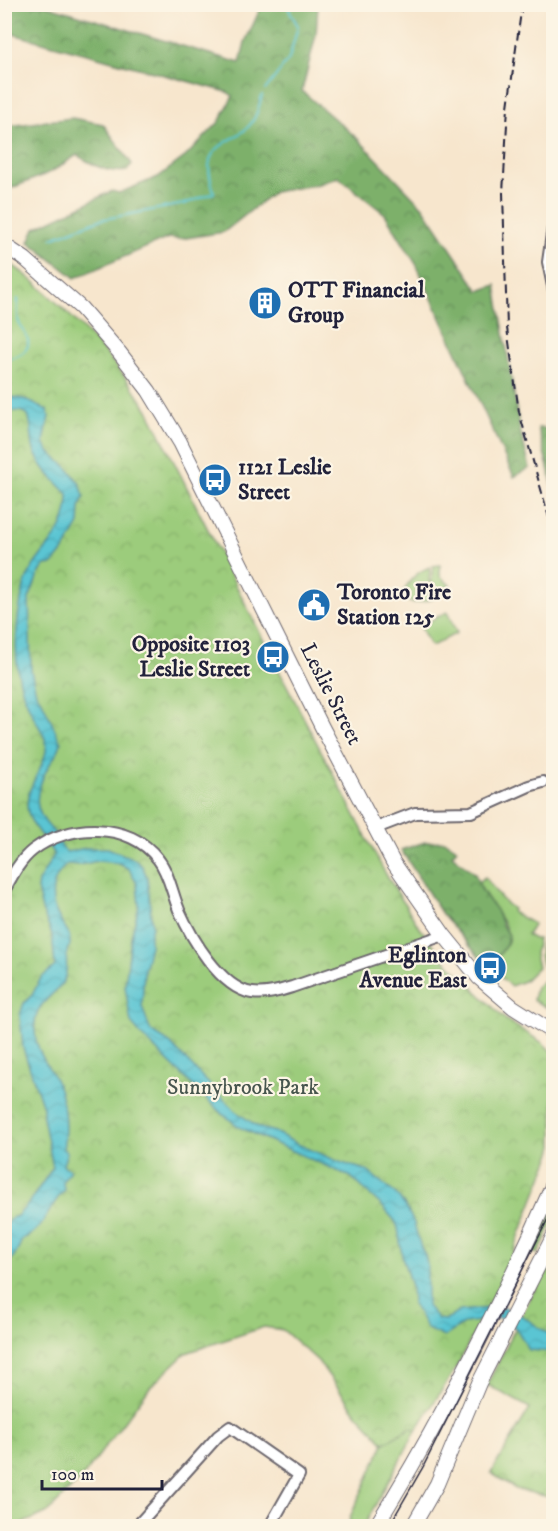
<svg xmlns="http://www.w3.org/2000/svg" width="558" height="1531" viewBox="0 0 558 1531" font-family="'IM FELL DW Pica',serif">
	<defs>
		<pattern id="forest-crowns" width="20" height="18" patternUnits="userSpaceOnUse" patternTransform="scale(1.5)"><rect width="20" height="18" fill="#7db06b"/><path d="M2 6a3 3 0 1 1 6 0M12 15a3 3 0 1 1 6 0" fill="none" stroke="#668f59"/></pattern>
		<pattern id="park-crowns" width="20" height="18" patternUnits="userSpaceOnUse" patternTransform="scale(1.5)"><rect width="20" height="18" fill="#9ccc7b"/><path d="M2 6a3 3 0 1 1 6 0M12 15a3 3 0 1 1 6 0" fill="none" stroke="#86af6b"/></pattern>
		<pattern id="water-waves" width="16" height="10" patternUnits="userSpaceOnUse" patternTransform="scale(1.5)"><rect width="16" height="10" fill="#5ac5d3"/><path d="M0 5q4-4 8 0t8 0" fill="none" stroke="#4ea9b6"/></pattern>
	</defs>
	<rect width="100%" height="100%" fill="#fcf5e5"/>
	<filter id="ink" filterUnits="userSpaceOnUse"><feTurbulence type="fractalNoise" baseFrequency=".0167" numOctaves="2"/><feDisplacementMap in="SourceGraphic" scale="12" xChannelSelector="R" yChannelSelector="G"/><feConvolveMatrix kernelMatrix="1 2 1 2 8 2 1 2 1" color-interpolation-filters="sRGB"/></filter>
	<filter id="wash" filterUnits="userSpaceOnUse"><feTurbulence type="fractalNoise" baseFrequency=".008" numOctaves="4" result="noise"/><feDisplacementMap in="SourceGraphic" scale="24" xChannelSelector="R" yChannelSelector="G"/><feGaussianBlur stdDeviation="1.35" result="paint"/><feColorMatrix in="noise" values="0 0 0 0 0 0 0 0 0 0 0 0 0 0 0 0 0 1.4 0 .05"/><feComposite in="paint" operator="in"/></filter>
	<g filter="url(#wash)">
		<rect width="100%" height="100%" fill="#f7e6cd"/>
		<g fill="#9ccc7b" stroke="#5f775b" stroke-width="1.5">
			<path d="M 440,565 L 440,576 L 450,585 L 440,595 L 430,600 L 433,566 Z"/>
			<path d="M 430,567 L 428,600 C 418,603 409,605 402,597 C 407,581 416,572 430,567 Z"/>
			<path d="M 447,612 L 457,633 L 432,646 L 430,645 L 420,626 Z"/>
			<path d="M 485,877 C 495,890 501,901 513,909 L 512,912 L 534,924 L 527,935 L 534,939 L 538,939 L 535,954 L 538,967 L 524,981 L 511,986 L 486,965 C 494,961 497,958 503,949 C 504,947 507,944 508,941 C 511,926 484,897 478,882 Z"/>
			<path d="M 553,922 L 553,962 L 543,966 C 536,948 544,937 553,922 Z"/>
			<path d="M 553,973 L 553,1011 L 533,1000 L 536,987 Z"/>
			<path d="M 553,1203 L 553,1222 L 538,1254 L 531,1251 Z"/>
			<path d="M 410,1428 L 417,1429 L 364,1526 L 348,1526 L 351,1515 L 384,1443 Z"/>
		</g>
		<g fill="url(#forest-crowns)" stroke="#506953" stroke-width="1.5">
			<path d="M 4,5 L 45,5 L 240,63 L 245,42 L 262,5 L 318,5 L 316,35 L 302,91 L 358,139 L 423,207 L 479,291 L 496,285 L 520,430 L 530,468 L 514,477 L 416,264 L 385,214 L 338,177 L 319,184 L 274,192 L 224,232 L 180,239 L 168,238 L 75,278 L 29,242 L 35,228 L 112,191 L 119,193 L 158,177 L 186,156 L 219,122 L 233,96 L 227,92 L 5,32 Z"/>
			<path d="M 72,118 L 103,124 L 132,164 L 127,171 C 108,174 93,165 77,155 L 51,172 L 5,191 L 5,125 L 8,126 Z"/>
			<path d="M 538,428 L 553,429 L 553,487 Z"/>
			<path d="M 445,841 L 457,849 L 452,855 L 475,874 L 482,891 L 496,910 L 503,927 L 509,935 C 506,949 497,959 486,965 L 442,914 L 401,850 L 425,842 Z"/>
		</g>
		<g fill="url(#park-crowns)" stroke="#5f775b" stroke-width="1.5">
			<path d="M 4,260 C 23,271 39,286 55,301 C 92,336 120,367 148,410 L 273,659 L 384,871 L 417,924 L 445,960 L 506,1020 L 543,1043 L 554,1054 L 553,1150 L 519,1236 L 511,1262 L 456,1368 L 417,1429 L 410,1428 L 384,1443 L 357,1414 L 318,1361 L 283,1330 L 264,1327 L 186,1353 L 150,1387 L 85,1474 L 48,1512 L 19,1525 L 4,1526 Z"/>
			<path d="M 553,1258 L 553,1498 L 516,1489 L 491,1473 L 530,1408 L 487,1385 L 543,1273 Z"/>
		</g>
		<path fill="url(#water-waves)" stroke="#3e7487" stroke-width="1.5" d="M 5,396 L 24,399 L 47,410 L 49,416 L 44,442 L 48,451 L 68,468 L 80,484 L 84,496 L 80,507 L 79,524 L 63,552 L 53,564 L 45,565 L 38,575 L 29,599 L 31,670 L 36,693 L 42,701 L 61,743 C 59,752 53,759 48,767 C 35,792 31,809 52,830 C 58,836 59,847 67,852 L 86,848 L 108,848 L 136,860 L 142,866 L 147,877 L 152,926 L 150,934 L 150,946 L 144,970 L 142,1006 L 149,1027 L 151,1031 L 170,1043 L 235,1111 L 260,1128 L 275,1132 L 295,1143 L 342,1163 L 366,1170 L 396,1194 L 406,1207 L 414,1223 L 421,1248 L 425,1255 L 427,1264 L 427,1306 L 438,1319 L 445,1320 L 460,1311 L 498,1307 L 513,1310 L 553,1337 L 553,1352 L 529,1350 L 516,1328 L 499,1318 L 465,1323 L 444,1337 L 427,1329 L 412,1302 L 411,1286 L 402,1256 L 398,1228 L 395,1221 L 382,1206 L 351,1177 L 241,1128 L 222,1114 L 143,1037 L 131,1023 L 125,986 L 131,937 L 139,906 L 137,884 L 129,869 L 119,863 L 97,861 L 80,865 L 67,864 C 51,878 48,899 59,918 C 64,927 70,931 70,942 C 70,951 69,943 67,951 C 65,963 70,974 60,986 C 46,1002 33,1006 35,1032 C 36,1050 45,1061 54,1077 C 65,1098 67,1127 63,1149 L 67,1152 L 63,1165 L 70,1170 L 63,1181 L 64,1191 C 48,1206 45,1231 22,1239 L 18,1250 L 5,1269 L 5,1227 L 11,1218 L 17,1216 L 29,1203 L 53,1167 L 43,1117 L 43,1107 L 23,1048 L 20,1015 L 24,1003 L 32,995 L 41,978 L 55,966 L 52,935 L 42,910 L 37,889 L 38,882 L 54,855 C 47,840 32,829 28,812 C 22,787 50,764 46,742 C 44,734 40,729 36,721 C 31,713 27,702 23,692 C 12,661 16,619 24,587 C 35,548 69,541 68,494 C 56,481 40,468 34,450 C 31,442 32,419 27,414 C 22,409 11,412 5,411 Z"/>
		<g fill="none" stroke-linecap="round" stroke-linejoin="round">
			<g stroke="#5ac5d3" stroke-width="2">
				<path d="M 265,90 L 289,59 L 298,26 L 286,4"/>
				<path d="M 52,238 L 99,220 L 184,204 L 214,193 C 212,183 207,171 210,160 C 214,145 235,139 246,129 C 256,120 259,107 262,95"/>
				<path d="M 4,360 C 13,358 31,353 28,340 C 27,334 21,329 19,323 C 17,316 18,306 18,299"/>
			</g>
		</g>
	</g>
	<g filter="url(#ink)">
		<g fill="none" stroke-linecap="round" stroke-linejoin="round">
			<defs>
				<g id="minor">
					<path d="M 554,220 L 548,262 L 554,291"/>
					<path d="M 376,828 L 415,813 L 471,812 L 529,786 L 543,782"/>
					<path d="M 4,891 C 12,876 20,860 33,850 C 68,823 130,821 158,859 C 169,873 172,893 179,910 C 191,937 220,988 252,993 C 266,995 279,991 292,987 L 444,935"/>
					<path d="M 137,1526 L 218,1436 L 230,1427 L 299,1475 L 270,1526"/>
				</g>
				<g id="major">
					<path d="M 4,245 L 25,259 L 81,308 L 119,352 L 149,391 L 180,442 L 322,727 L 393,862 L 444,935 L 479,978 L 513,1007 L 554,1033"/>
					<path d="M 376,1526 C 444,1416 502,1301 554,1182"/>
					<path d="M 413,1526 L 437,1484 L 479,1383 L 554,1235"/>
				</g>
			</defs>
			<use href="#minor" stroke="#6d676e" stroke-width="14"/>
			<use href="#major" stroke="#6d676e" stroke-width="16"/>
			<use href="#minor" stroke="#fff" stroke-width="10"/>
			<use href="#major" stroke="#fff" stroke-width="14"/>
			<path stroke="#22223b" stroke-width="1.5" d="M 389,1526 L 423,1467 L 554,1207"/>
			<path stroke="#22223b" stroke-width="2" stroke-dasharray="9 4.5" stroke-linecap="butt" d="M 522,4 L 508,107 L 503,193 L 507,328 L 519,412 L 554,535"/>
		</g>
	</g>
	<defs>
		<symbol id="building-disc" viewBox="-11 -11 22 22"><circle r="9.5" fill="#1f6fb2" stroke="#fcf5e5"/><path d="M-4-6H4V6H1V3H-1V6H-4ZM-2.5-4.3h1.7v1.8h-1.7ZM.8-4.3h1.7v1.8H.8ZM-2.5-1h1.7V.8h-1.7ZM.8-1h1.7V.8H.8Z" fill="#fff"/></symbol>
		<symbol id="bus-disc" viewBox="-11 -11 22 22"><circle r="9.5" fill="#1f6fb2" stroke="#fcf5e5"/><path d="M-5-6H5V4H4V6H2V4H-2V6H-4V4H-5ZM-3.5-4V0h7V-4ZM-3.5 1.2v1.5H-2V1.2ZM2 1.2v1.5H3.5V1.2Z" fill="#fff"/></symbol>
		<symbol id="civic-disc" viewBox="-11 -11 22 22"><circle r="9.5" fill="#1f6fb2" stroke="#fcf5e5"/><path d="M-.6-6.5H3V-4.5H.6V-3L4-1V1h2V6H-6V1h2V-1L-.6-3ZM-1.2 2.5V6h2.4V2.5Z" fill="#fff"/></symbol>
	</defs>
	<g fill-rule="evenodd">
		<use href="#building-disc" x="246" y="284" width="38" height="38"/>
		<use href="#bus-disc" x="196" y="461" width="38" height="38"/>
		<use href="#civic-disc" x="295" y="586" width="38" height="38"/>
		<use href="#bus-disc" x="254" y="638" width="38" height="38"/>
		<use href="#bus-disc" x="471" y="949" width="38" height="38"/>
	</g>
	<g text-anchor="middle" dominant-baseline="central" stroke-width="4.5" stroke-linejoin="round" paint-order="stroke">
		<g font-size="22" font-weight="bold" fill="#22223b" stroke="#fcf5e5" text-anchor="start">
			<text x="288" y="290">OTT Financial<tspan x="288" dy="25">Group</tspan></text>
			<text x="238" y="467">1121 Leslie<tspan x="238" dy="25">Street</tspan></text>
			<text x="337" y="592">Toronto Fire<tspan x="337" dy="25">Station 125</tspan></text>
			<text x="250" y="644" text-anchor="end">Opposite 1103<tspan x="250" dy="25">Leslie Street</tspan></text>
			<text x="467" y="955" text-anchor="end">Eglinton<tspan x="467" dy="25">Avenue East</tspan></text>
		</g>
		<g font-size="22" fill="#22223b" stroke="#fcf5e5">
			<text transform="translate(331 694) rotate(63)">Leslie Street</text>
		</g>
		<g font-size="22" fill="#47554e" stroke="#fcf5e5">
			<text x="243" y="1087">Sunnybrook Park</text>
		</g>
	</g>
	<rect width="558" height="1531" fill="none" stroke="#fcf5e5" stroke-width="24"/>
	<path d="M42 1480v9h120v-9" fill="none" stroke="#22223b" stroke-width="3"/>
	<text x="51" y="1480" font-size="18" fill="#22223b" stroke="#fcf5e5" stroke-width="4.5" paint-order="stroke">100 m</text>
</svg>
